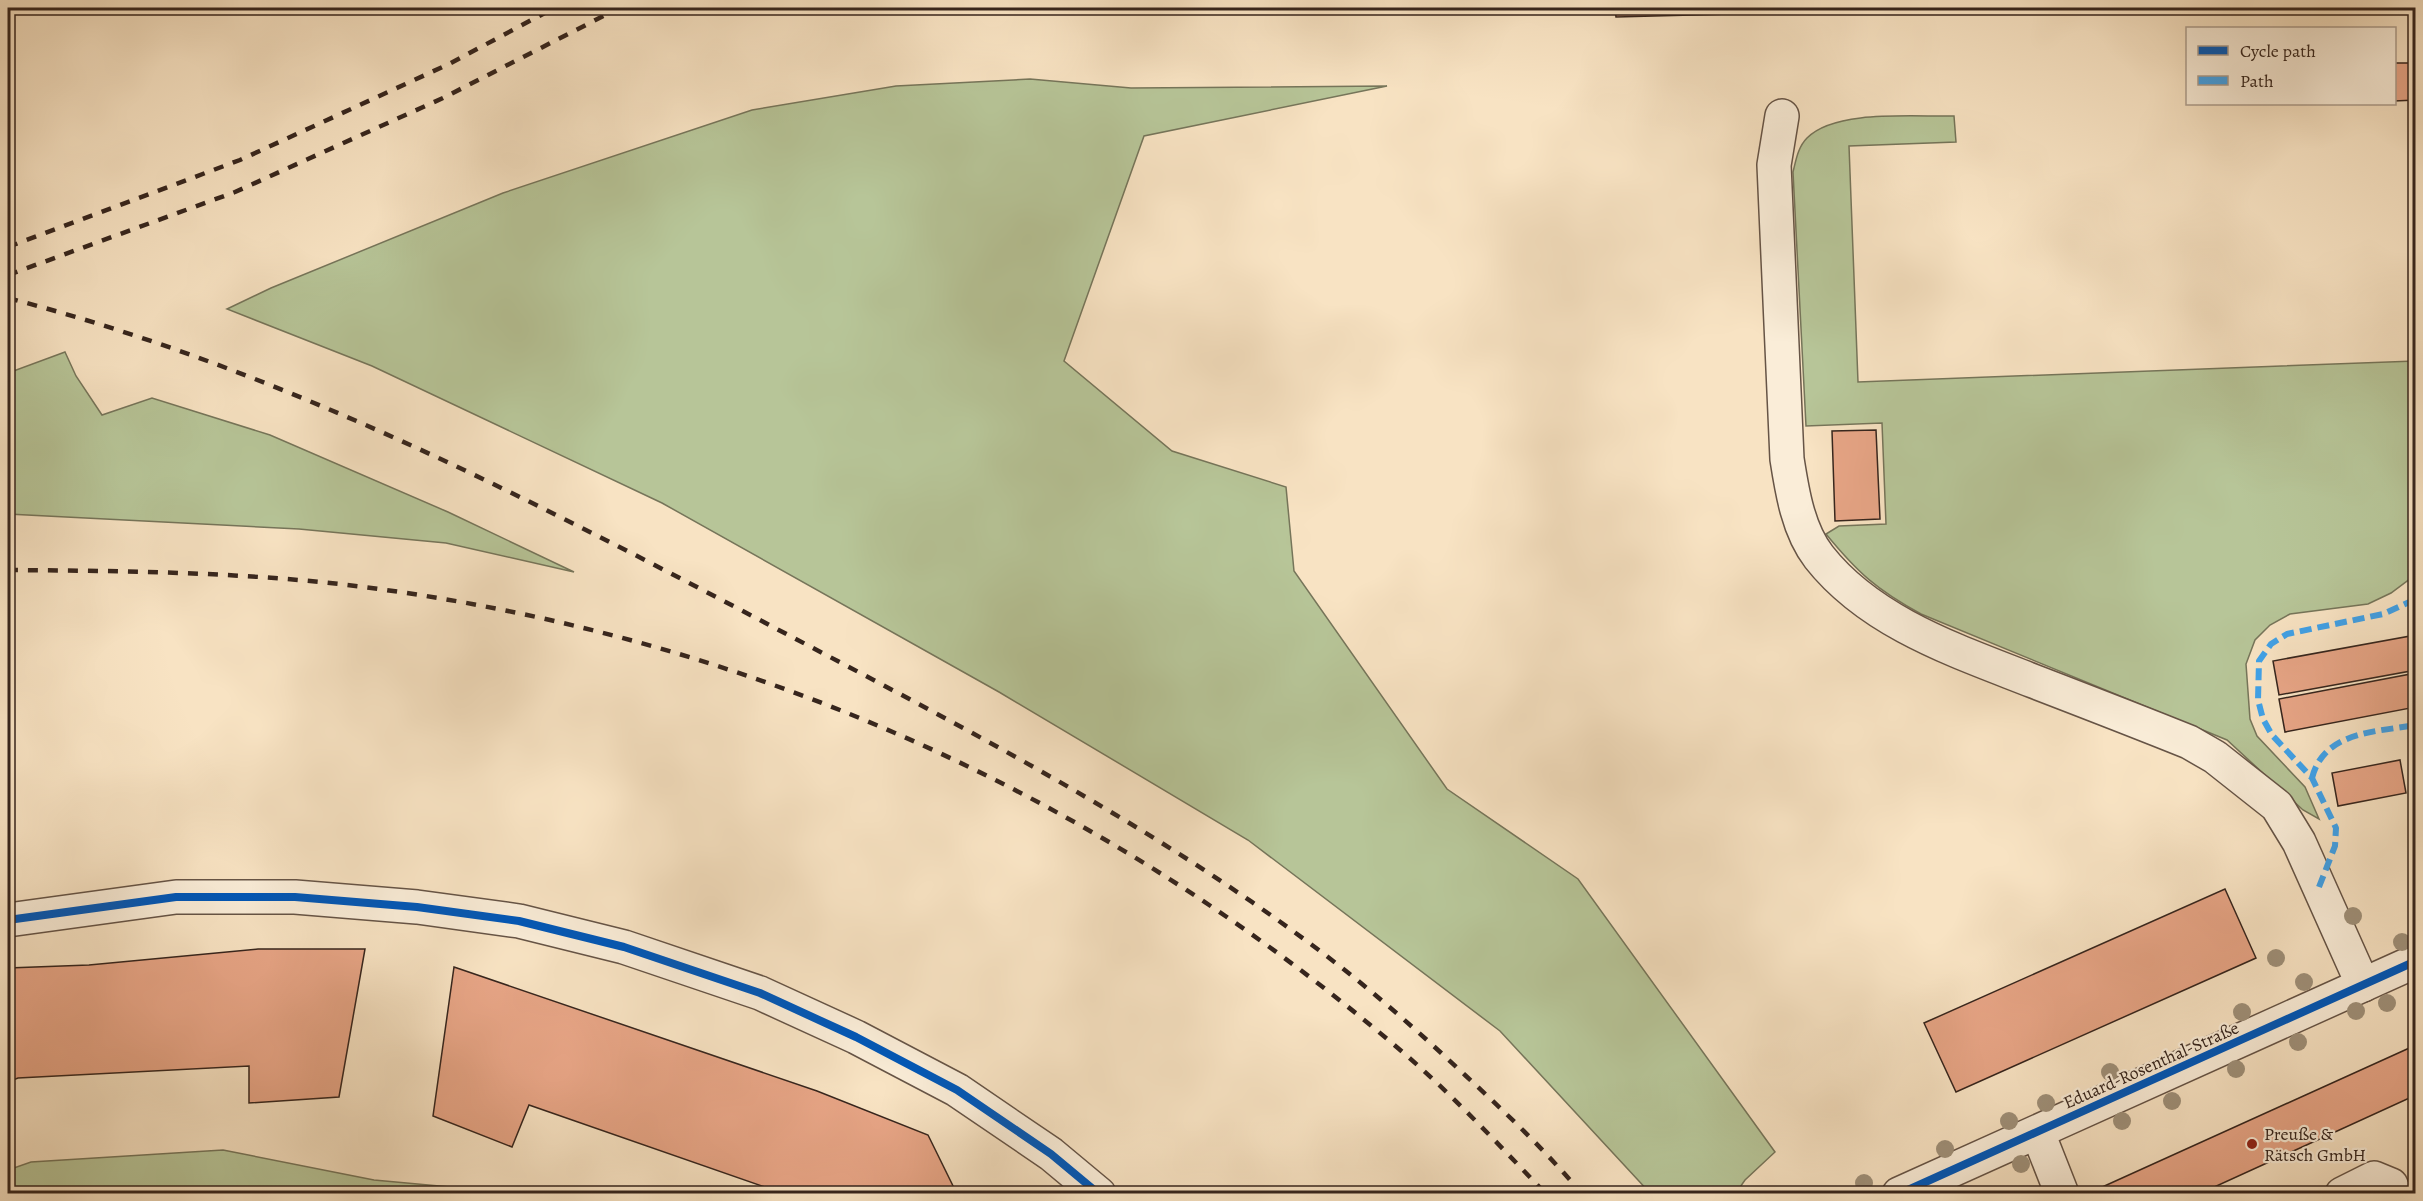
<svg xmlns="http://www.w3.org/2000/svg" width="2423" height="1201" viewBox="0 0 2423 1201" font-family="Alegreya,serif">
	<rect width="100%" height="100%" fill="#f8e3c3"/>
	<filter id="stains"><feTurbulence type="fractalNoise" baseFrequency=".00333" numOctaves="4"/><feColorMatrix values="0 0 0 0 .2 0 0 0 0 .09 0 0 0 0 .02 0 0 0 .5 -.17"/></filter>
	<radialGradient id="worn" r=".72"><stop offset=".6" stop-color="#630" stop-opacity="0"/><stop offset="1" stop-color="#630" stop-opacity=".3"/></radialGradient>
	<g fill="#b7c598" stroke="#76755a" stroke-width="1.5">
		<path d="M 1030,79 L 1131,88 L 1387,86 L 1144,136 L 1064,361 L 1172,451 L 1286,487 L 1294,571 L 1447,789 L 1578,879 L 1775,1152 L 1745,1180 L 1736,1193 L 1650,1193 L 1500,1031 L 1248,840 L 999,692 L 662,503 L 372,366 L 227,309 L 271,288 L 503,193 L 752,110 L 896,86 Z"/>
		<path d="M 1954,116 L 1956,142 L 1849,146 L 1858,382 L 2415,361 L 2415,575 L 2391,593 L 2368,604 L 2290,614 L 2270,625 L 2255,640 L 2246,664 L 2250,719 L 2257,736 L 2305,787 L 2319,819 L 2303,810 L 2227,740 L 1921,614 C 1877,590 1858,573 1826,534 L 1839,526 L 1886,524 L 1882,423 L 1806,426 L 1793,172 C 1796,160 1798,147 1807,138 C 1835,109 1915,117 1954,116 Z"/>
		<path d="M 65,352 L 76,376 L 102,415 L 152,398 L 270,435 L 448,512 L 574,572 L 446,543 L 299,529 L 8,514 L 8,373 Z"/>
		<path d="M 223,1150 L 374,1180 L 516,1193 L 8,1193 L 8,1170 L 31,1162 Z"/>
	</g>
	<g fill="#e7a586" stroke="#36251d" stroke-width="1.5">
		<path d="M 1615,8 L 1970,8 L 1616,17 Z"/>
		<path d="M 2394,63 L 2416,63 L 2416,100 L 2394,101 Z"/>
		<path d="M 1876,430 L 1880,519 L 1835,521 L 1832,431 Z"/>
		<path d="M 2416,635 L 2416,670 L 2279,695 L 2273,661 Z"/>
		<path d="M 2416,673 L 2416,707 L 2285,732 L 2279,699 Z"/>
		<path d="M 2400,760 L 2406,793 L 2338,806 L 2332,773 Z"/>
		<path d="M 2225,889 L 2256,958 L 1956,1092 L 1924,1023 Z"/>
		<path d="M 258,949 L 365,949 L 339,1097 L 249,1103 L 249,1066 L 18,1078 L 8,1082 L 8,968 L 89,965 Z"/>
		<path d="M 454,967 L 817,1091 L 928,1135 L 957,1194 L 785,1194 L 529,1105 L 512,1147 L 433,1116 Z"/>
		<path d="M 2416,1045 L 2416,1095 L 2199,1194 L 2089,1193 Z"/>
	</g>
	<g fill="none" stroke-linecap="round" stroke-linejoin="round">
		<defs>
			<g id="minor">
				<path d="M 1782,116 L 1774,165 L 1787,459 C 1792,491 1798,530 1819,557 C 1871,623 1957,651 2033,681 C 2085,701 2137,721 2189,742 L 2215,757 L 2277,806 L 2299,842 L 2363,985"/>
				<path d="M 8,920 L 176,897 L 295,897 L 417,907 L 519,921 L 624,947 L 760,993 L 856,1037 L 957,1090 L 1051,1154 L 1099,1194"/>
				<path d="M 2038,1133 L 2062,1194"/>
				<path d="M 1899,1194 L 2416,961"/>
				<path d="M 2342,1194 L 2374,1178 L 2391,1185 L 2395,1194"/>
			</g>
		</defs>
		<use href="#minor" stroke="#665446" stroke-width="36"/>
		<use href="#minor" stroke="#faedd8" stroke-width="33"/>
		<g stroke="#36251d" stroke-width="4.5" stroke-dasharray="10 10" stroke-linecap="butt">
			<path d="M 8,247 L 240,160 L 449,64 L 554,8"/>
			<path d="M 8,275 L 235,192 L 443,98 L 619,8"/>
			<path d="M 8,298 C 276,368 514,491 758,619 C 947,719 1140,817 1312,945 C 1366,985 1417,1030 1466,1076 C 1506,1113 1547,1152 1582,1194"/>
			<path d="M 8,570 C 133,571 261,572 386,590 C 764,643 1108,801 1399,1049 C 1451,1093 1498,1144 1546,1194"/>
		</g>
		<g stroke="#3fa2ea" stroke-width="6" stroke-dasharray="12 6" stroke-linecap="butt">
			<path d="M 2312,778 C 2324,731 2376,732 2416,725"/>
			<path d="M 2319,887 L 2335,846 L 2336,828 L 2312,778 L 2272,735 L 2263,719 L 2258,700 L 2259,661 L 2271,644 L 2287,634 L 2383,614 L 2416,599"/>
		</g>
		<defs>
			<g id="cycleway">
				<path d="M 8,920 L 176,897 L 295,897 L 417,907 L 519,921 L 624,947 L 760,993 L 856,1037 L 957,1090 L 1051,1154 L 1099,1194"/>
				<path d="M 1899,1194 L 2416,961"/>
			</g>
		</defs>
		<use href="#cycleway" stroke="#faedd8" stroke-width="11"/>
		<use href="#cycleway" stroke="#0057b8" stroke-width="8"/>
	</g>
	<g fill="#9f9079">
		<circle cx="2353" cy="916" r="9"/>
		<circle cx="2402" cy="942" r="9"/>
		<circle cx="2276" cy="958" r="9"/>
		<circle cx="2304" cy="982" r="9"/>
		<circle cx="2387" cy="1003" r="9"/>
		<circle cx="2356" cy="1011" r="9"/>
		<circle cx="2242" cy="1012" r="9"/>
		<circle cx="2298" cy="1042" r="9"/>
		<circle cx="2236" cy="1069" r="9"/>
		<circle cx="2110" cy="1072" r="9"/>
		<circle cx="2172" cy="1101" r="9"/>
		<circle cx="2046" cy="1103" r="9"/>
		<circle cx="2009" cy="1121" r="9"/>
		<circle cx="2122" cy="1121" r="9"/>
		<circle cx="1945" cy="1149" r="9"/>
		<circle cx="2021" cy="1164" r="9"/>
		<circle cx="1864" cy="1183" r="9"/>
	</g>
	<circle fill="#8f2418" stroke="#faedd8" stroke-width="2" cx="2252" cy="1144" r="6"/>
	<g text-anchor="middle" dominant-baseline="central" stroke-width="4.5" stroke-linejoin="round" paint-order="stroke">
		<g font-size="18" fill="#36251d" stroke="#faedd8">
			<text transform="translate(2151 1065) rotate(-24)">Eduard-Rosenthal-Straße</text>
		</g>
		<g font-size="18" fill="#36251d" stroke="#faedd8" text-anchor="start">
			<text x="2264" y="1134">Preuße &amp;<tspan x="2264" dy="21">Rätsch GmbH</tspan></text>
		</g>
	</g>
	<rect width="2423" height="1201" fill="none" stroke="#f8e3c3" stroke-width="30"/>
	<rect x="9" y="9" width="2405" height="1183" fill="none" stroke="#36251d" stroke-width="3"/>
	<rect x="15" y="15" width="2393" height="1171" fill="none" stroke="#36251d" stroke-width="1.5"/>
	<rect x="2186" y="27" width="210" height="78" fill="#faedd8" stroke="#ac9d8d" stroke-width="1.5"/>
	<rect x="2198" y="46" width="30" height="9" fill="#0057b8" stroke="#ac9d8d" stroke-width="1.5"/>
	<text x="2240" y="57" font-size="18" fill="#36251d">Cycle path</text>
	<rect x="2198" y="76" width="30" height="9" fill="#3fa2ea" stroke="#ac9d8d" stroke-width="1.5"/>
	<text x="2240" y="87" font-size="18" fill="#36251d">Path</text>
	<rect width="100%" height="100%" filter="url(#stains)"/>
	<rect width="100%" height="100%" fill="url(#worn)"/>
</svg>
